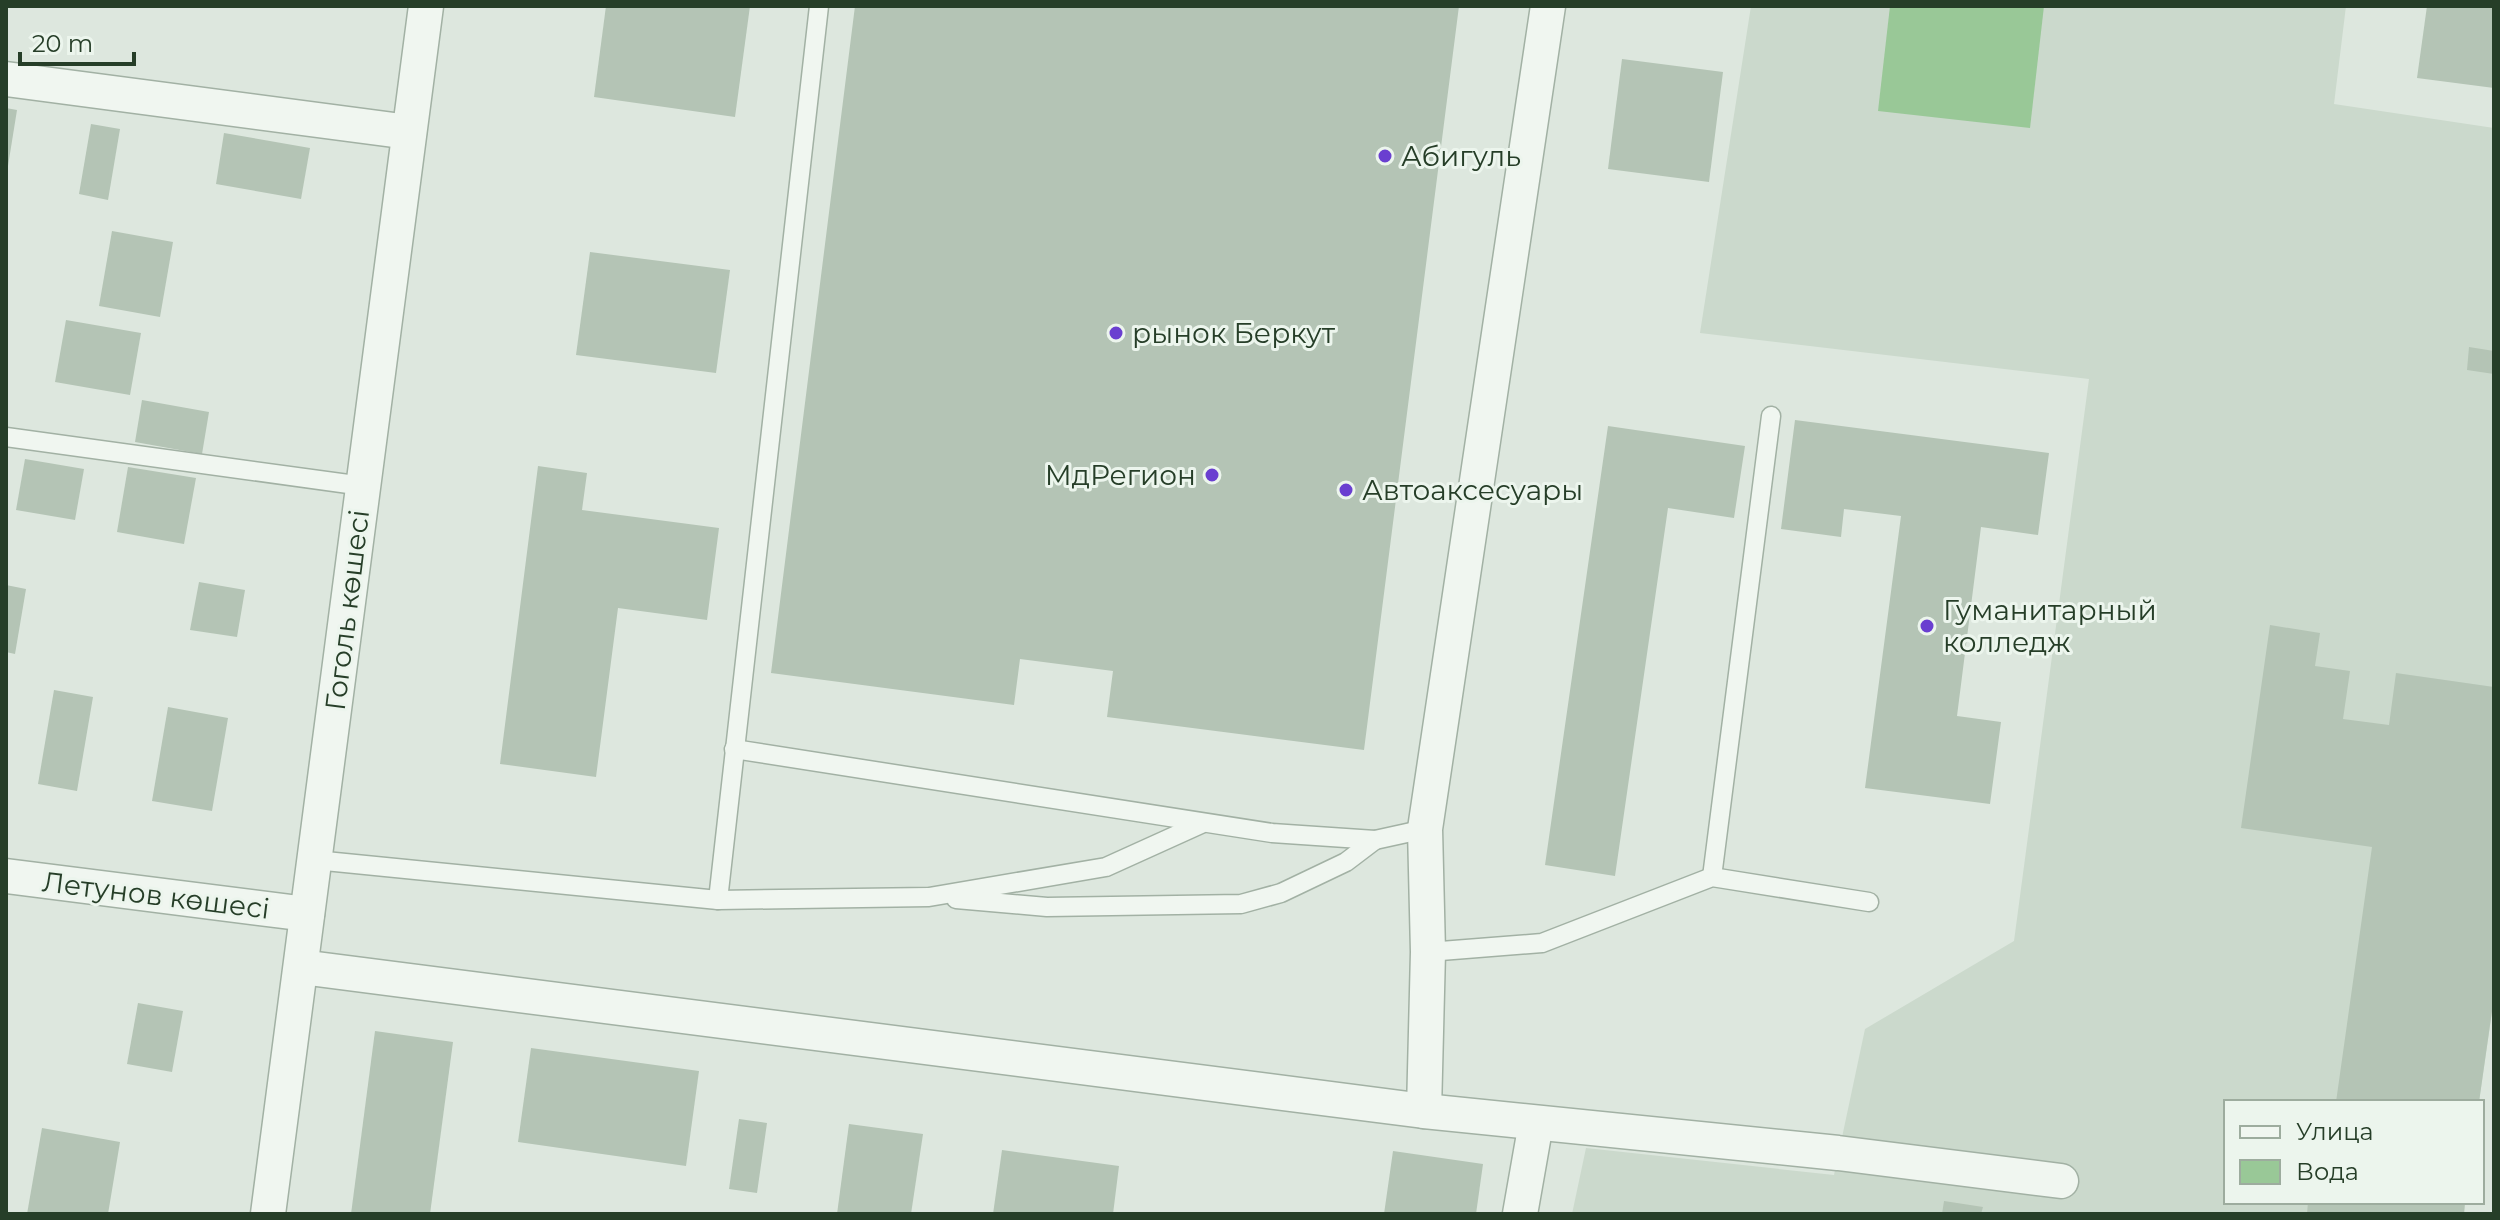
<svg xmlns="http://www.w3.org/2000/svg" width="2500" height="1220" viewBox="0 0 2500 1220" font-family="Montserrat,sans-serif">
	<rect width="100%" height="100%" fill="#dde7de"/>
	<path fill="#cbd9cc" d="M 1751,6 L 2346,6 L 2334,104 L 2494,128 L 2494,998 L 2479,1102 L 2226,1102 L 2226,1202 L 2465,1202 L 2464,1214 L 1572,1214 L 1586,1148 L 1834,1175 L 1865,1029 L 2014,941 L 2089,379 L 1700,333 Z"/>
	<path fill="#99c897" d="M 1890,6 L 2044,6 L 2030,128 L 1878,111 Z"/>
	<g fill="#b4c4b5">
		<path d="M 606,6 L 750,6 L 735,117 L 594,97 Z"/>
		<path d="M 855,6 L 1459,6 L 1364,750 L 1107,717 L 1113,671 L 1020,659 L 1014,705 L 771,673 Z"/>
		<path d="M 2427,6 L 2494,6 L 2494,88 L 2417,78 Z"/>
		<path d="M 1622,59 L 1723,72 L 1709,182 L 1608,169 Z"/>
		<path d="M 6,108 L 17,110 L 8,166 L 6,166 Z"/>
		<path d="M 91,124 L 120,129 L 108,200 L 79,194 Z"/>
		<path d="M 224,133 L 310,148 L 301,199 L 216,184 Z"/>
		<path d="M 112,231 L 173,242 L 160,317 L 99,306 Z"/>
		<path d="M 590,252 L 730,270 L 716,373 L 576,355 Z"/>
		<path d="M 66,320 L 141,333 L 130,395 L 55,382 Z"/>
		<path d="M 2469,347 L 2494,351 L 2494,374 L 2467,370 Z"/>
		<path d="M 142,400 L 209,412 L 202,454 L 135,442 Z"/>
		<path d="M 1795,420 L 2049,453 L 2038,535 L 1981,527 L 1957,716 L 2001,722 L 1990,804 L 1865,788 L 1901,516 L 1844,509 L 1841,537 L 1781,529 Z"/>
		<path d="M 1608,426 L 1745,446 L 1734,518 L 1668,508 L 1615,876 L 1545,865 Z"/>
		<path d="M 25,459 L 84,469 L 75,520 L 16,510 Z"/>
		<path d="M 538,466 L 587,473 L 582,510 L 719,528 L 707,620 L 618,608 L 596,777 L 500,764 Z"/>
		<path d="M 128,467 L 196,478 L 184,544 L 117,532 Z"/>
		<path d="M 199,582 L 245,590 L 237,637 L 190,630 Z"/>
		<path d="M 6,585 L 26,589 L 15,654 L 6,652 Z"/>
		<path d="M 2270,625 L 2320,633 L 2315,666 L 2350,671 L 2343,719 L 2389,725 L 2396,673 L 2494,687 L 2494,997 L 2479,1102 L 2336,1102 L 2372,847 L 2241,828 Z"/>
		<path d="M 54,690 L 93,697 L 77,791 L 38,784 Z"/>
		<path d="M 168,707 L 228,718 L 212,811 L 152,801 Z"/>
		<path d="M 138,1003 L 183,1011 L 172,1072 L 127,1064 Z"/>
		<path d="M 375,1031 L 453,1042 L 430,1214 L 351,1214 Z"/>
		<path d="M 531,1048 L 699,1071 L 686,1166 L 518,1142 Z"/>
		<path d="M 739,1119 L 767,1123 L 757,1193 L 729,1189 Z"/>
		<path d="M 849,1124 L 923,1134 L 911,1214 L 837,1214 Z"/>
		<path d="M 42,1128 L 120,1142 L 108,1214 L 27,1214 Z"/>
		<path d="M 1002,1150 L 1119,1166 L 1113,1214 L 993,1214 Z"/>
		<path d="M 1393,1151 L 1483,1164 L 1476,1214 L 1384,1214 Z"/>
		<path d="M 1944,1201 L 1983,1207 L 1981,1214 L 1942,1214 Z"/>
		<path d="M 2308,1202 L 2465,1202 L 2464,1214 L 2307,1214 Z"/>
	</g>
	<g fill="none" stroke-linecap="round" stroke-linejoin="round">
		<defs>
			<g id="service">
				<path d="M 6,437 L 363,486"/>
				<path d="M 734,749 L 1272,833 L 1375,840 L 1425,829"/>
				<path d="M 315,860 L 718,900 L 929,897 L 1106,867 L 1201,824"/>
				<path d="M 1712,877 L 1771,416"/>
				<path d="M 956,899 L 1047,907 L 1241,904 L 1281,893 L 1346,862 L 1375,840"/>
				<path d="M 718,900 L 819,6"/>
				<path d="M 1428,952 L 1542,943 L 1712,877 L 1869,902"/>
			</g>
			<g id="minor">
				<path d="M 6,79 L 409,132"/>
				<path d="M 6,876 L 307,914"/>
				<path d="M 301,967 L 1424,1111 L 1838,1153 L 2061,1181"/>
				<path d="M 1424,1111 L 1428,952 L 1425,829 L 1548,6"/>
				<path d="M 268,1214 L 426,6"/>
				<path d="M 1520,1214 L 1536,1123"/>
			</g>
		</defs>
		<use href="#service" stroke="#a2b1a4" stroke-width="21"/>
		<use href="#minor" stroke="#a2b1a4" stroke-width="37"/>
		<use href="#service" stroke="#f0f6f0" stroke-width="18"/>
		<use href="#minor" stroke="#f0f6f0" stroke-width="34"/>
	</g>
	<g fill="#6a3fd0" stroke="#ecf5ed" stroke-width="3">
		<circle cx="1385" cy="156" r="8"/>
		<circle cx="1116" cy="333" r="8"/>
		<circle cx="1212" cy="475" r="8"/>
		<circle cx="1346" cy="490" r="8"/>
		<circle cx="1927" cy="626" r="8"/>
	</g>
	<g text-anchor="middle" dominant-baseline="central" stroke-width="6" stroke-linejoin="round" paint-order="stroke">
		<g font-size="28" fill="#263e28" stroke="#ecf5ed" text-anchor="start">
			<text x="1401" y="156">Абигуль</text>
			<text x="1132" y="333">рынок Беркут</text>
			<text x="1196" y="475" text-anchor="end">МдРегион</text>
			<text x="1362" y="490">Автоаксесуары</text>
			<text x="1943" y="610">Гуманитарный<tspan x="1943" dy="32">колледж</tspan></text>
		</g>
		<g font-size="28" fill="#263e28" stroke="#ecf5ed">
			<text transform="translate(347 610) rotate(-83)">Гоголь көшесі</text>
			<text transform="translate(156 895) rotate(7)">Летунов көшесі</text>
		</g>
	</g>
	<rect width="2500" height="1220" fill="none" stroke="#263e28" stroke-width="16"/>
	<rect x="2224" y="1100" width="260" height="104" fill="#ecf5ed" stroke="#9dac9e" stroke-width="2"/>
	<rect x="2240" y="1126" width="40" height="12" fill="#f0f6f0" stroke="#9dac9e" stroke-width="2"/>
	<text x="2296" y="1140" font-size="24" fill="#263e28">Улица</text>
	<rect x="2240" y="1160" width="40" height="24" fill="#99c897" stroke="#9dac9e" stroke-width="2"/>
	<text x="2296" y="1180" font-size="24" fill="#263e28">Вода</text>
	<path d="M20 52v12h114v-12" fill="none" stroke="#263e28" stroke-width="4"/>
	<text x="32" y="52" font-size="24" fill="#263e28" stroke="#ecf5ed" stroke-width="6" paint-order="stroke">20 m</text>
</svg>
